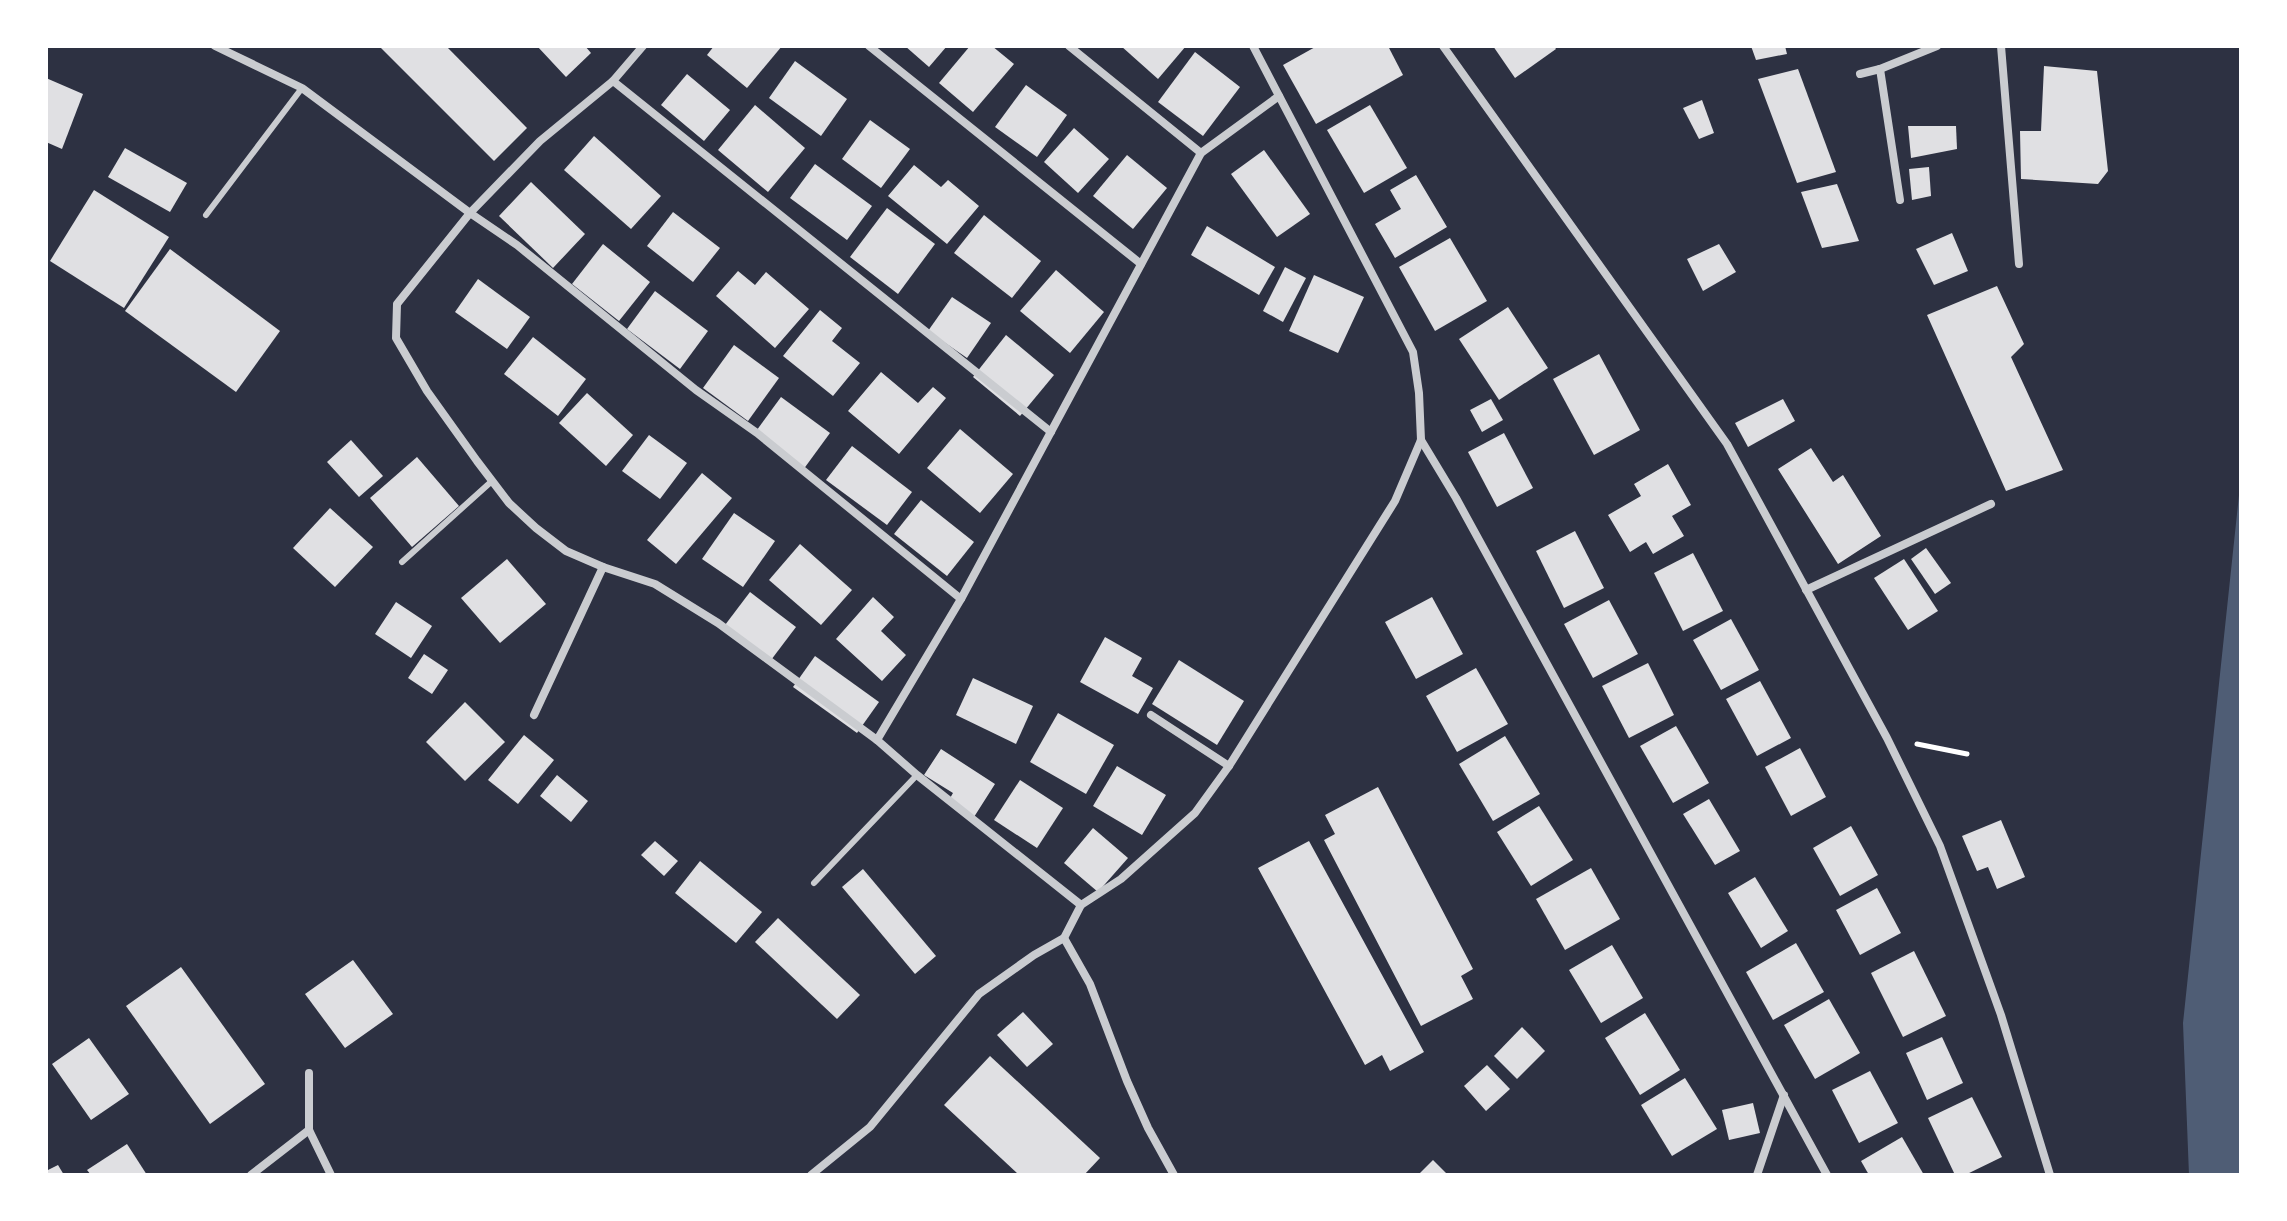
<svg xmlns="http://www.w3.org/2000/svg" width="2287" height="1221" viewBox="0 0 2287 1221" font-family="'PT Sans Narrow',sans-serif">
	<rect width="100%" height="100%" fill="#2d3142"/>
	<path fill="#4f5d75" d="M 2241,447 L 2241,1175 L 2189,1175 L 2183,1023 L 2239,495 Z"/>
	<g fill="#e0e0e3">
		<path d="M 379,46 L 446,46 L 527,128 L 494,161 Z"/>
		<path d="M 537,46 L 585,46 L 591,53 L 566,77 Z"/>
		<path d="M 714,46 L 782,46 L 747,88 L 707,55 Z"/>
		<path d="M 905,46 L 947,46 L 929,67 Z"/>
		<path d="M 970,46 L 992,46 L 1014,64 L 973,112 L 939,83 Z"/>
		<path d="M 1121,46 L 1186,46 L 1158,79 Z"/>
		<path d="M 1317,46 L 1388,46 L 1403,75 L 1316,124 L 1283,65 Z"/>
		<path d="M 1493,46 L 1554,46 L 1556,49 L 1515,78 Z"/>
		<path d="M 1751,46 L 1785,46 L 1787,54 L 1756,60 Z"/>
		<path d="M 1195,52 L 1240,87 L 1203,136 L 1158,102 Z"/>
		<path d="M 795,61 L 847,99 L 821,136 L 769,98 Z"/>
		<path d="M 2044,66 L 2097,71 L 2108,171 L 2098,184 L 2021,179 L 2020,131 L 2041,131 Z"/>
		<path d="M 1798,69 L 1836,172 L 1797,183 L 1758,79 Z"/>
		<path d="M 687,74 L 730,110 L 704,141 L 661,105 Z"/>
		<path d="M 46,78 L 83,94 L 62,149 L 46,142 Z"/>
		<path d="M 1026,85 L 1067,115 L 1037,157 L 995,127 Z"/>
		<path d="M 1702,100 L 1714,133 L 1699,139 L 1683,108 Z"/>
		<path d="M 755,105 L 805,148 L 768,192 L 718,150 Z"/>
		<path d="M 1370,105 L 1407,168 L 1364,193 L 1327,130 Z"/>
		<path d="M 870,120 L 910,149 L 881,188 L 842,159 Z"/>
		<path d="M 1908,126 L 1956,126 L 1957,149 L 1911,158 Z"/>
		<path d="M 1074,128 L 1109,159 L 1078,193 L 1044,162 Z"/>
		<path d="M 594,136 L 661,196 L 631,229 L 564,170 Z"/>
		<path d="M 125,148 L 187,183 L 170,212 L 108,177 Z"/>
		<path d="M 1264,150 L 1310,214 L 1277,237 L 1231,174 Z"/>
		<path d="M 1127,155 L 1167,188 L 1133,229 L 1093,196 Z"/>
		<path d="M 815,164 L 872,206 L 847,240 L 790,198 Z"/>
		<path d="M 914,165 L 941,187 L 948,180 L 979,206 L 947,244 L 888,196 Z"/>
		<path d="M 1929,167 L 1931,196 L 1912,200 L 1909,169 Z"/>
		<path d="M 1416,175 L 1447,227 L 1395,258 L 1375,224 L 1401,209 L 1390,190 Z"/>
		<path d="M 531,182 L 585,234 L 553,268 L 499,216 Z"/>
		<path d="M 1837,184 L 1859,241 L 1822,248 L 1801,192 Z"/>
		<path d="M 94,190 L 169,237 L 124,308 L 50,261 Z"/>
		<path d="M 887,208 L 935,244 L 898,294 L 850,257 Z"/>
		<path d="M 673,212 L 720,248 L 693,282 L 647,246 Z"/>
		<path d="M 984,215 L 1041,261 L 1012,298 L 954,253 Z"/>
		<path d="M 1207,226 L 1275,267 L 1259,295 L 1191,255 Z"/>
		<path d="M 1952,233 L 1968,271 L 1934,285 L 1916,249 Z"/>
		<path d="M 1450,238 L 1487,301 L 1435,331 L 1399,267 Z"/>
		<path d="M 603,244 L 650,282 L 619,321 L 572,284 Z"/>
		<path d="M 1719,244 L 1736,272 L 1703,291 L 1687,259 Z"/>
		<path d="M 170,249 L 280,331 L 236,392 L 125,311 Z"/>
		<path d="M 1285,267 L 1306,278 L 1283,322 L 1263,311 Z"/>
		<path d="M 1056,270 L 1104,312 L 1070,353 L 1020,311 Z"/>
		<path d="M 738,271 L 755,285 L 766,272 L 809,309 L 775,348 L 716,296 Z"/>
		<path d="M 1314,275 L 1364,297 L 1338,353 L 1289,331 Z"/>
		<path d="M 478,279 L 530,317 L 507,349 L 455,312 Z"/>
		<path d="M 1997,286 L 2024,344 L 2011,357 L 2063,470 L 2006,491 L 1927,315 Z"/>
		<path d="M 655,291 L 708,331 L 680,369 L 627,329 Z"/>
		<path d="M 952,297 L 991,323 L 967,358 L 928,331 Z"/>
		<path d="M 1508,307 L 1548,368 L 1499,400 L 1459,339 Z"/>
		<path d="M 820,310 L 842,328 L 832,341 L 860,363 L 833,396 L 783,356 Z"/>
		<path d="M 1006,335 L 1054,375 L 1020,416 L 973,377 Z"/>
		<path d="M 533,337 L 586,379 L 558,416 L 504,374 Z"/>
		<path d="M 734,345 L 779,378 L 748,421 L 703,388 Z"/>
		<path d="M 1599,354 L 1640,430 L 1594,455 L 1553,379 Z"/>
		<path d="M 881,372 L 918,403 L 933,387 L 946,398 L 899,454 L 848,411 Z"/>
		<path d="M 587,393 L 633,435 L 606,466 L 559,423 Z"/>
		<path d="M 781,397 L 830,433 L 803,470 L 754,434 Z"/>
		<path d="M 1491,399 L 1503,420 L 1482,432 L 1470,410 Z"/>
		<path d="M 1783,399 L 1795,421 L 1748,447 L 1735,423 Z"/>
		<path d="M 960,429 L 1013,474 L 980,513 L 927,468 Z"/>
		<path d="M 1504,433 L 1533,488 L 1497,507 L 1468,452 Z"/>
		<path d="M 649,435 L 687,463 L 660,499 L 622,471 Z"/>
		<path d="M 351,440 L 383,476 L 359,497 L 327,462 Z"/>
		<path d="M 852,446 L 912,492 L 887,525 L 826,480 Z"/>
		<path d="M 1811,448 L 1833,482 L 1843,475 L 1881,536 L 1838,564 L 1778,469 Z"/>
		<path d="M 417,457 L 459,506 L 412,547 L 370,498 Z"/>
		<path d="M 1668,464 L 1691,505 L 1672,516 L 1684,536 L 1653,554 L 1646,542 L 1630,552 L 1608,515 L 1641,496 L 1634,484 Z"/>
		<path d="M 702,473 L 732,498 L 676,564 L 647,540 Z"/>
		<path d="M 921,500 L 974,542 L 947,576 L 894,534 Z"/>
		<path d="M 330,508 L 373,547 L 335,587 L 293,548 Z"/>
		<path d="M 734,513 L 775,541 L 743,587 L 702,559 Z"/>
		<path d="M 1575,531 L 1604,588 L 1564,608 L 1536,551 Z"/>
		<path d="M 800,544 L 852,590 L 821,625 L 769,580 Z"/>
		<path d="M 1926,548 L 1951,583 L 1935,594 L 1911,559 Z"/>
		<path d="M 1693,553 L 1723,611 L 1683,631 L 1654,573 Z"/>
		<path d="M 507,559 L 546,604 L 500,643 L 461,598 Z"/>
		<path d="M 1904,559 L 1938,611 L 1908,630 L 1874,578 Z"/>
		<path d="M 750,592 L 796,627 L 768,664 L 722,629 Z"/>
		<path d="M 873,597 L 894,617 L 881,631 L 906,655 L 882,681 L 836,639 Z"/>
		<path d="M 1432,597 L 1463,654 L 1416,679 L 1385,622 Z"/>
		<path d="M 1609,600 L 1638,654 L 1593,678 L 1564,624 Z"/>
		<path d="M 396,602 L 432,626 L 411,658 L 375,634 Z"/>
		<path d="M 1731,619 L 1759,670 L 1721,690 L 1693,640 Z"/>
		<path d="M 1105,637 L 1142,658 L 1132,676 L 1153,688 L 1138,714 L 1080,682 Z"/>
		<path d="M 424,654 L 448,670 L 432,694 L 408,678 Z"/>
		<path d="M 815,656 L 879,702 L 857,733 L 793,687 Z"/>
		<path d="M 1179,660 L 1244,701 L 1217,745 L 1152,704 Z"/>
		<path d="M 1648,663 L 1674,715 L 1629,738 L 1602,686 Z"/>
		<path d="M 1476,668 L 1508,724 L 1457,752 L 1426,696 Z"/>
		<path d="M 973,678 L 1033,706 L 1016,744 L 956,715 Z"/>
		<path d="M 1760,681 L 1791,738 L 1757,756 L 1726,699 Z"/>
		<path d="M 465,702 L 505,742 L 465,781 L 426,742 Z"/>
		<path d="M 1058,713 L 1114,745 L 1086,794 L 1030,762 Z"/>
		<path d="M 1676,726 L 1709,783 L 1673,803 L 1640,746 Z"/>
		<path d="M 524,735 L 554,760 L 518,804 L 488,780 Z"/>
		<path d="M 1505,736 L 1540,794 L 1493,821 L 1459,764 Z"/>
		<path d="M 1800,748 L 1826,797 L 1791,816 L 1765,767 Z"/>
		<path d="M 941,749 L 995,784 L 974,817 L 949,800 L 953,793 L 924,775 Z"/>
		<path d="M 1117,766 L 1166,795 L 1142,835 L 1093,806 Z"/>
		<path d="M 557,775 L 588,801 L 571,822 L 540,796 Z"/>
		<path d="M 1020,780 L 1063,808 L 1037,848 L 994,820 Z"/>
		<path d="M 1378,787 L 1473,969 L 1461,976 L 1473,999 L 1421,1026 L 1324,840 L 1335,834 L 1325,815 Z"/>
		<path d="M 1709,799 L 1740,851 L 1715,865 L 1683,814 Z"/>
		<path d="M 1539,806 L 1573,860 L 1531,886 L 1497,832 Z"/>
		<path d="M 2001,820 L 2025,877 L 1997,889 L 1988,867 L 1977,871 L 1962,836 Z"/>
		<path d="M 1851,826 L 1878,875 L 1840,896 L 1813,848 Z"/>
		<path d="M 1093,828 L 1128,858 L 1098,892 L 1064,863 Z"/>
		<path d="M 655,841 L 678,861 L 664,876 L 641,855 Z"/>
		<path d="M 1309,841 L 1424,1052 L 1390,1071 L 1382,1055 L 1365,1065 L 1258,868 Z"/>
		<path d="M 700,861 L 762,912 L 736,943 L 675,893 Z"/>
		<path d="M 1591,868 L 1620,919 L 1565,950 L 1536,899 Z"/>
		<path d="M 863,869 L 936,956 L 915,974 L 842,887 Z"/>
		<path d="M 1755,877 L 1788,931 L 1761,948 L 1728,893 Z"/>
		<path d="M 1877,888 L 1901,933 L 1860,955 L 1836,910 Z"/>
		<path d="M 778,918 L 860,995 L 837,1019 L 755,942 Z"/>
		<path d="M 1796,943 L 1824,992 L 1773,1020 L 1746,972 Z"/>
		<path d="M 1612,945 L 1643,998 L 1601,1023 L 1569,970 Z"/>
		<path d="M 1914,951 L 1946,1016 L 1903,1037 L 1871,973 Z"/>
		<path d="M 353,960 L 393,1014 L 345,1048 L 305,994 Z"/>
		<path d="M 181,967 L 265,1084 L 210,1124 L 126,1006 Z"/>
		<path d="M 1829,999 L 1860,1053 L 1815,1079 L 1784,1025 Z"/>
		<path d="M 1023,1012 L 1053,1044 L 1027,1067 L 997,1035 Z"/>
		<path d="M 1645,1013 L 1680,1070 L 1640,1095 L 1605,1038 Z"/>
		<path d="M 1522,1027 L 1545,1051 L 1517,1079 L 1494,1056 Z"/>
		<path d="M 1942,1037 L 1963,1083 L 1927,1100 L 1906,1053 Z"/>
		<path d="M 89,1038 L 129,1094 L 91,1120 L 52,1064 Z"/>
		<path d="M 990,1056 L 1100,1158 L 1084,1175 L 1019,1175 L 944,1105 Z"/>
		<path d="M 1487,1065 L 1510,1089 L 1486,1111 L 1464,1086 Z"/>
		<path d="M 1870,1071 L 1898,1123 L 1859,1143 L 1832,1090 Z"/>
		<path d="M 1685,1078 L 1717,1129 L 1672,1156 L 1641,1105 Z"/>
		<path d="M 1972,1097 L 2002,1157 L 1965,1175 L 1955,1175 L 1928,1118 Z"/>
		<path d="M 1753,1103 L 1760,1133 L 1729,1140 L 1722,1110 Z"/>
		<path d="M 1902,1137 L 1924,1175 L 1869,1175 L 1861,1161 Z"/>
		<path d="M 127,1144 L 147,1175 L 91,1175 L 87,1170 Z"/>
		<path d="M 1433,1160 L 1448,1175 L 1418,1175 Z"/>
		<path d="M 58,1165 L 64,1175 L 46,1175 L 46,1171 Z"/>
	</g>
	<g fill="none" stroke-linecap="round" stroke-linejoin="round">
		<path stroke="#fff" stroke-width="5" d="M 1917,744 L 1967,754"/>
		<g stroke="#caccd0" stroke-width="6">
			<path d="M 206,215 L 302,88"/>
			<path d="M 402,562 L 492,481"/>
			<path d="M 814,883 L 917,775"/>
		</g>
		<g stroke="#caccd0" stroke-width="8">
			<path d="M 215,46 L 302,88 L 470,213 L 517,245 L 696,390 L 757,433 L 961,599"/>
			<path d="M 643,46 L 613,81 L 540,141 L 470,213 L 397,304 L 396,338 L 427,391 L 477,461 L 509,503 L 536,528 L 566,551 L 603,567 L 655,584 L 718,623 L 877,740 L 917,775 L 1081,905"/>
			<path d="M 869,46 L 1141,264"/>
			<path d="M 1069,46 L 1201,153"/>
			<path d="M 1443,46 L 1727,444 L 1887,738 L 1940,846 L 2001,1015 L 2050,1175"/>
			<path d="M 2001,46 L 2019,264"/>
			<path d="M 1880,69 L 1900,200"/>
			<path d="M 1860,74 L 1880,69 L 1937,46"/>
			<path d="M 613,81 L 1051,432"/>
			<path d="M 1421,440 L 1456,498 L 1827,1175"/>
			<path d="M 1806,590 L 1991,504"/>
			<path d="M 534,715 L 603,567"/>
			<path d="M 1151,715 L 1229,766"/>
			<path d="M 877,740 L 961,599 L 1201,153 L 1279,96"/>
			<path d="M 1064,938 L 1090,984 L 1127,1081 L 1148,1128 L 1174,1175"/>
			<path d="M 309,1073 L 309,1130 L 331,1175"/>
			<path d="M 251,1175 L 309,1130"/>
			<path d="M 811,1175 L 870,1127 L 979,994 L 1034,955 L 1064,938 L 1081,905 L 1121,879 L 1195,813 L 1229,766 L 1395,501 L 1421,440 L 1419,393 L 1413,352 L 1253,46"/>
			<path d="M 1757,1175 L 1784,1095"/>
		</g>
	</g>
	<rect width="2287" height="1221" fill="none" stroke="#ffffff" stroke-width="96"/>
</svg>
